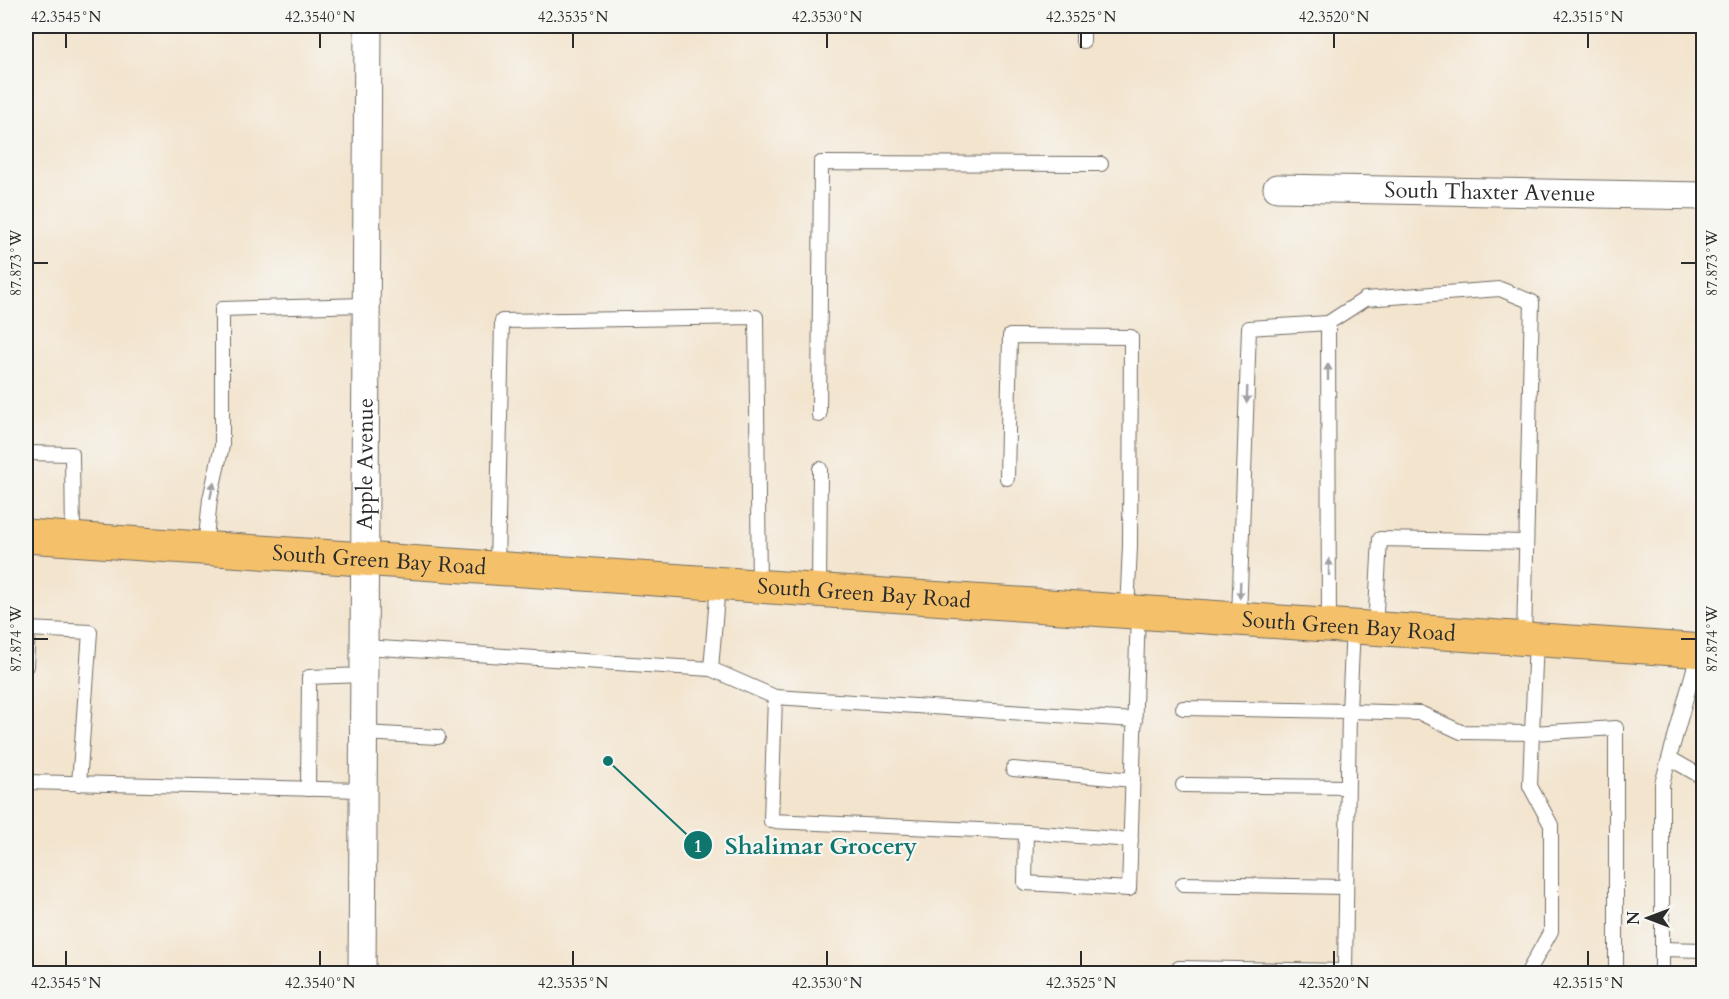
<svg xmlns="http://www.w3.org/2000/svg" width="1729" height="999" viewBox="0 0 1729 999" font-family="Cardo,serif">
	<rect width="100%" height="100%" fill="#f6f6f2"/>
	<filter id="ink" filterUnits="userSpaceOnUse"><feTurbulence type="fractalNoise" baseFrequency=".0167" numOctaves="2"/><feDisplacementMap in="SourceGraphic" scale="12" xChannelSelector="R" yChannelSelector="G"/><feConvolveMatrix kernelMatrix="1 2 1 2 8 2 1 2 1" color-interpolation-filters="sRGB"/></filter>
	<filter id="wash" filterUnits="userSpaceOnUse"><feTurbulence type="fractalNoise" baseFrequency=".008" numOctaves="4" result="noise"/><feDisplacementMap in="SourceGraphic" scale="24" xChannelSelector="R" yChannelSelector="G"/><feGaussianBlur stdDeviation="1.35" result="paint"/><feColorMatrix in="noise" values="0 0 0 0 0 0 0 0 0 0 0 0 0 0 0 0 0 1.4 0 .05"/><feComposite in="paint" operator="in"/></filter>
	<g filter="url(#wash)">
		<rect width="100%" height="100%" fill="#f3e4ce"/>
	</g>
	<g filter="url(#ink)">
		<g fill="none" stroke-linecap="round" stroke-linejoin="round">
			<defs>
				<g id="service">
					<path d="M 1083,26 L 1083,41"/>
					<path d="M 1328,323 L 1365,299 L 1500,289 L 1532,302 L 1524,639"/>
					<path d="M 819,415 L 821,163 L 1101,164"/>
					<path d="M 26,453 L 72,454 L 73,539"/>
					<path d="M 1007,478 L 1010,336 L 1131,337 L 1130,546 L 1127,611"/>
					<path d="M 205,548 L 210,499 L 222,446 L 222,309 L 366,305"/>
					<path d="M 497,568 L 502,321 L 756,317 L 759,587"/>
					<path d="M 819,591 L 820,469"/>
					<path d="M 1239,619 L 1249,328 L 1328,323 L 1329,626"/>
					<path d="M 1353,627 L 1349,711 L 1420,713 L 1461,732 L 1532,733 L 1536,640"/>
					<path d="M 1375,629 L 1380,539 L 1526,542"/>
					<path d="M 364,647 L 711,669 L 775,697"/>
					<path d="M 26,666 L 28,629 L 90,632 L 79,784"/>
					<path d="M 711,669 L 718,584"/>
					<path d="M 1135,720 L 775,697 L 771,821 L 1026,832 L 1025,883 L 1129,889 L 1138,612"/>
					<path d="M 363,733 L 438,737"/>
					<path d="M 1671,759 L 1704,778"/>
					<path d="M 1013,769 L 1133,780"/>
					<path d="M 26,782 L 363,790"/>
					<path d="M 1183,785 L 1347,787"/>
					<path d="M 308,789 L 309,677 L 364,675"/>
					<path d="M 1026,832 L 1131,840"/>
					<path d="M 1183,884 L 1346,887"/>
					<path d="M 1662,949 L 1704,950"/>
					<path d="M 1179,968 L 1345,971 L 1349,711 L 1183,708"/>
					<path d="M 1527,974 L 1551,931 L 1551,825 L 1530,786 L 1532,733 L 1616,728 L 1616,974"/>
					<path d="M 1662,974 L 1662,784 L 1699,651"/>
				</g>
				<g id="minor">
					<path id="s1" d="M 1277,188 L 1704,196"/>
					<path id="s2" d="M 362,974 L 368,26"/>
				</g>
				<g id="primary">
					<path id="s3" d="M 26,536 L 1704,651"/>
				</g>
			</defs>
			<use href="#service" stroke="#716c64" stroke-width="16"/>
			<use href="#minor" stroke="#716c64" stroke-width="29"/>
			<use href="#primary" stroke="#716c64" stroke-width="35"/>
			<use href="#service" stroke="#fff" stroke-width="14"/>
			<use href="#minor" stroke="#fff" stroke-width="27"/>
			<use href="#primary" stroke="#f4c16a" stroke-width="33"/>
		</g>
		<defs><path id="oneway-solid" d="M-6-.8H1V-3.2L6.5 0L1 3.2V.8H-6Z" transform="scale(1.5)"/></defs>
		<g fill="#a0a0a0">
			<use href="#oneway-solid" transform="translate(1328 372) rotate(-90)"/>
			<use href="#oneway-solid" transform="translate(1247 395) rotate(92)"/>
			<use href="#oneway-solid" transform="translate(212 490) rotate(-78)"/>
			<use href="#oneway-solid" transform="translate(1329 567) rotate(-90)"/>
			<use href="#oneway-solid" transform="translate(1240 590) rotate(92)"/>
		</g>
	</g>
	<path fill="none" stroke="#2b2b2b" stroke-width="2" d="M 66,33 L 66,48M 320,33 L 320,48M 573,33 L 573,48M 827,33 L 827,48M 1081,33 L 1081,48M 1334,33 L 1334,48M 1588,33 L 1588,48M 33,263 L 48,263M 1681,263 L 1696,263M 33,639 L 48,639M 1681,639 L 1696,639M 66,951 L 66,966M 320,951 L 320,966M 573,951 L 573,966M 827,951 L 827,966M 1081,951 L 1081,966M 1334,951 L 1334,966M 1588,951 L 1588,966"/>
	<g text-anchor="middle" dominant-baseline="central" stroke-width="4.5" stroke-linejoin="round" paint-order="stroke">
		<g font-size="22" fill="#2b2b2b" stroke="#f6f6f2">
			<text stroke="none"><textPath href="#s1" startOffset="213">South Thaxter Avenue</textPath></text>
			<text stroke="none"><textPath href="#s2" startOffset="510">Apple Avenue</textPath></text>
			<text stroke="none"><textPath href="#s3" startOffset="354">South Green Bay Road</textPath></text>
			<text stroke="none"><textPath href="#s3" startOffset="840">South Green Bay Road</textPath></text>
			<text stroke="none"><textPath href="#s3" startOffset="1326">South Green Bay Road</textPath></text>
		</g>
	</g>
	<path fill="none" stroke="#0f766e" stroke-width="2" d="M608 761L698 845"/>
	<g fill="#0f766e" stroke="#f6f6f2" stroke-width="2">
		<circle cx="608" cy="761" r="6"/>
		<circle cx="698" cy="845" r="15"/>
	</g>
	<g font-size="18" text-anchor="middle" font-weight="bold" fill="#fff">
		<text x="698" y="852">1</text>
	</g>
	<g font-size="24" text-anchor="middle" font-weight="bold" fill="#0f766e" stroke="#f6f6f2" stroke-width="4.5" stroke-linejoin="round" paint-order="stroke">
		<text x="821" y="854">Shalimar Grocery</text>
	</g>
	<rect width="1729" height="999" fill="none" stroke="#f6f6f2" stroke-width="66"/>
	<g transform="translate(1648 918) rotate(270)" stroke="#f6f6f2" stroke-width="4.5" paint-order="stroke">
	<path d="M0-4.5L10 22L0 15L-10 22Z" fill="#2b2b2b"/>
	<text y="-9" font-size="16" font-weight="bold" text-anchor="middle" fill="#2b2b2b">N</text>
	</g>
	<rect x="33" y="33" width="1663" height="933" fill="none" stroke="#2b2b2b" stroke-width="2"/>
	<g font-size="15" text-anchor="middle" fill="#2b2b2b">
		<text x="66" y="22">42.3545°N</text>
		<text x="320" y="22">42.3540°N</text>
		<text x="573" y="22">42.3535°N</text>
		<text x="827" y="22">42.3530°N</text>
		<text x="1081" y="22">42.3525°N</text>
		<text x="1334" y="22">42.3520°N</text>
		<text x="1588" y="22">42.3515°N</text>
		<text transform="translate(1712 263) rotate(-90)" y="5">87.873°W</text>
		<text transform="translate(16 263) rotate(-90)" y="5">87.873°W</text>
		<text transform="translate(1712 639) rotate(-90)" y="5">87.874°W</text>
		<text transform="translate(16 639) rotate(-90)" y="5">87.874°W</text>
		<text x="66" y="988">42.3545°N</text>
		<text x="320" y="988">42.3540°N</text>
		<text x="573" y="988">42.3535°N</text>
		<text x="827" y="988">42.3530°N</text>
		<text x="1081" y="988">42.3525°N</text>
		<text x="1334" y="988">42.3520°N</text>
		<text x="1588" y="988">42.3515°N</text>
	</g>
</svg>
